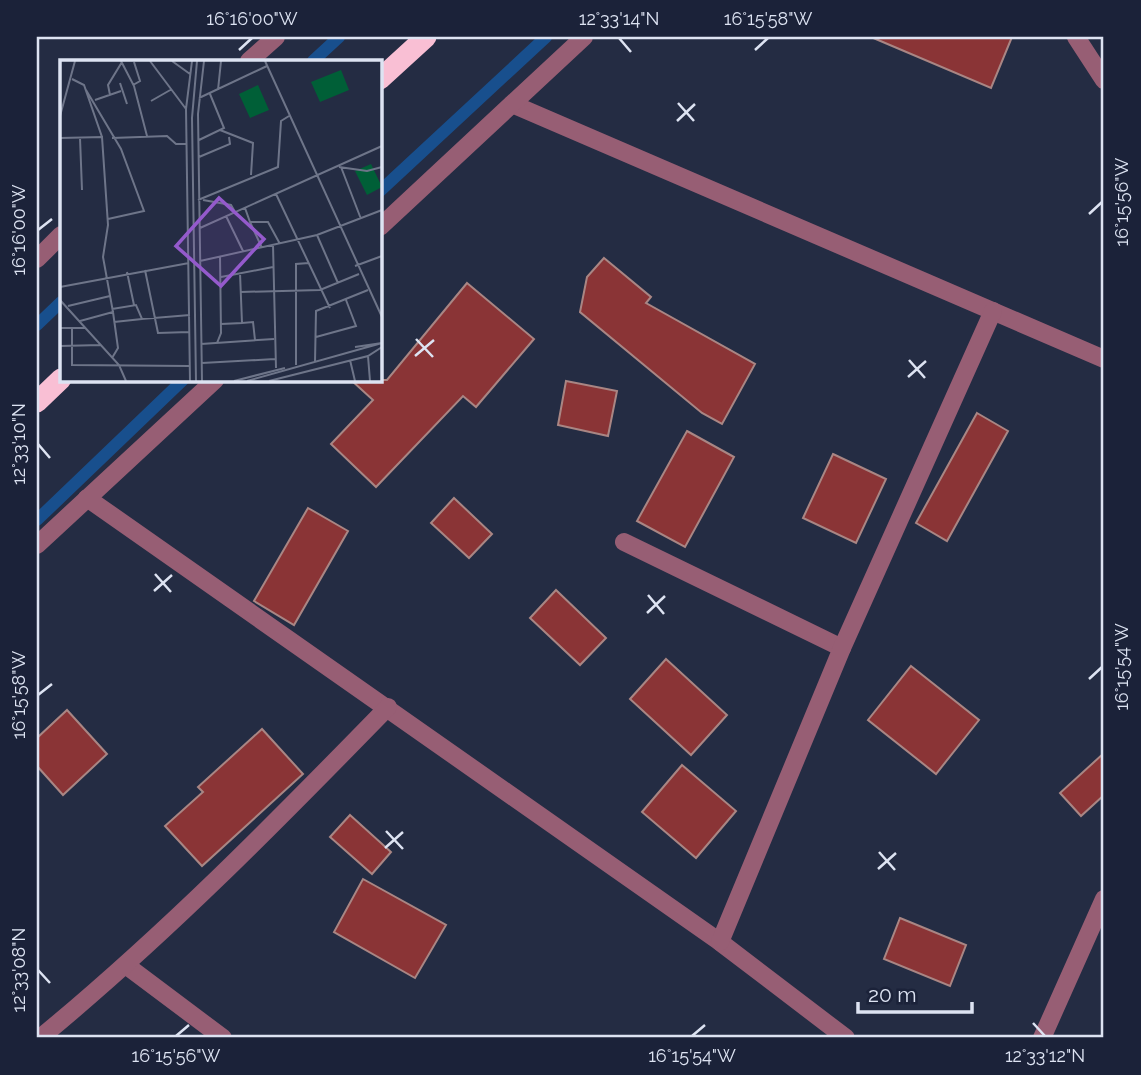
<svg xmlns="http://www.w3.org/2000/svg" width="1141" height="1075" viewBox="0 0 1141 1075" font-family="Raleway,sans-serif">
	<rect width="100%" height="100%" fill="#242c43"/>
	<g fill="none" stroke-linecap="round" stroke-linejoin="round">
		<g stroke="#184f8d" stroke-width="12">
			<path d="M 313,61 L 339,37"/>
			<path d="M 380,191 L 546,37"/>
			<path d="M 37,325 L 61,302"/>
			<path d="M 37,520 L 183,380"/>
		</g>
	</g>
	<g fill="#8a3436" stroke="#a98684" stroke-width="2">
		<path d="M 871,37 L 1012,37 L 991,88 Z"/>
		<path d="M 604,258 L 651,297 L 646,303 L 755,364 L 722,424 L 702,413 L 580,312 L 587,277 Z"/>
		<path d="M 467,283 L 534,339 L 476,407 L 463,396 L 376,487 L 331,444 L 373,400 L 351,380 L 387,380 Z"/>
		<path d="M 566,381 L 617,391 L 608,436 L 558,425 Z"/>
		<path d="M 977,413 L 1008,431 L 947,541 L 916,523 Z"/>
		<path d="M 687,431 L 734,457 L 685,547 L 637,521 Z"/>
		<path d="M 833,454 L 886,479 L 856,543 L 803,518 Z"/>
		<path d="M 454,498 L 492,534 L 469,558 L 431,523 Z"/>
		<path d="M 308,508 L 348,531 L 294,625 L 254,601 Z"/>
		<path d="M 556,590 L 606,638 L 580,665 L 530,618 Z"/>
		<path d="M 666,659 L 727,715 L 691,755 L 630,699 Z"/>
		<path d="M 911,666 L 979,720 L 936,774 L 868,720 Z"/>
		<path d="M 67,710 L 107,754 L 63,795 L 37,766 L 37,738 Z"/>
		<path d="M 262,729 L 303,774 L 202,866 L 165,826 L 203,792 L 198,787 Z"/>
		<path d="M 1104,753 L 1104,795 L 1081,816 L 1060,793 Z"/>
		<path d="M 682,765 L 736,811 L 696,858 L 642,812 Z"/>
		<path d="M 350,815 L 391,852 L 372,874 L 330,837 Z"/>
		<path d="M 363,879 L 446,925 L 415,978 L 334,932 Z"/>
		<path d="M 900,918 L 966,945 L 950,986 L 884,959 Z"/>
	</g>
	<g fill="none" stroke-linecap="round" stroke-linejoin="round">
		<g stroke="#975e74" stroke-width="18">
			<path d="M 1076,37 L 1104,80"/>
			<path d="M 249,61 L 276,37"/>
			<path d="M 512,104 L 1104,359"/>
			<path d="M 380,227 L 584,37"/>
			<path d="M 37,259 L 61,235"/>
			<path d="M 87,498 L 720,942 L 846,1038"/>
			<path d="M 624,542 L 842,648"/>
			<path d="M 37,545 L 215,380"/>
			<path d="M 720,942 L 842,648 L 993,311"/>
			<path d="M 127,966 L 223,1038"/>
			<path d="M 40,1038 C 165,935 275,823 388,707"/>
			<path d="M 1042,1038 L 1104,899"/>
		</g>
		<g stroke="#f9bfd4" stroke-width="21">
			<path d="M 380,79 L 426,37"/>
			<path d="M 37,402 L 61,379"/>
		</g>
	</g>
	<path fill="none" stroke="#dde3f2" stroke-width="2.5" d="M 619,38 L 631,52M 239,50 L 252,38M 755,50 L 768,38M 678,103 L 694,121M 677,121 L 695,104M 1089,214 L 1102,202M 38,230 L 52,219M 416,339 L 433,357M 415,356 L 434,340M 909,360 L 925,378M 908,377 L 926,361M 38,444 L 50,458M 155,574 L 171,592M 154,591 L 172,575M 648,595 L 664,614M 647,613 L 665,596M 1089,679 L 1102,667M 38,695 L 52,684M 386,831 L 403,849M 385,848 L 403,832M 879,852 L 895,870M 878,869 L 896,853M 38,970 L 50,983M 1033,1023 L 1045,1036M 176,1036 L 189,1025M 692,1036 L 705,1025"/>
	<g transform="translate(60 60)">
		<rect width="322" height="322" fill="#242c43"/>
		<path d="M 281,10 L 289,30 L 260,42 L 251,22 ZM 198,25 L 209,50 L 190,58 L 179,34 ZM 311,104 L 322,127 L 307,135 L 295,111 Z" fill="#005f37"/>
		<path fill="none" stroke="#6e7589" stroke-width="2" d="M 61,1 L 74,26 L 87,76M 90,1 L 126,49M 112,1 L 130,14M 205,1 L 322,257M 12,19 L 24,25 L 42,77 L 48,165 L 43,197 L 53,252 L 20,261M 60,23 L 67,44M 73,25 L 80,21 L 74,2M 26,30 L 61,89 L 84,151 L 48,159M 158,30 L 161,1M 50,35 L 48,25 L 62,2M 139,38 L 207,6M 35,40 L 61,31M 91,41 L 112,29M 0,56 L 15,1M 160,70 L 193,83 L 191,115M 0,78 L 43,77M 20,78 L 22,130M 52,78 L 107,76 L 116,84 L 127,84M 139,80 L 164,68 L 150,34M 139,97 L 170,84 L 169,77M 279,107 L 307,111 L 322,107M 281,107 L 301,159M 216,134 L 270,248M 138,140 L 218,107 L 221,61 L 229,56M 143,140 L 171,145 L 175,152M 185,148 L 190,162 L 208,162 L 220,184M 166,156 L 183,191M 190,162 L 202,188M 140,168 L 322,86M 257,175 L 278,223M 213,185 L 216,308M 140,201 L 257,175 L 322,150M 295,206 L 322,196M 85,210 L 98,273 L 129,272M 67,212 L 74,245M 161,217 L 213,207M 0,227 L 129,203M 181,232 L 260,230 L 299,214M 0,240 L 59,305 L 66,321M 8,246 L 50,236M 52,249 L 76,245 L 82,259 L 130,255M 54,262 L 82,259M 182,263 L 193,262 L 195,280M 161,264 L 182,263 L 180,213M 12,267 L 12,305 L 129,306M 0,268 L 26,268M 256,277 L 296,266 L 286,240M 157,283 L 161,273 L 160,196M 141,284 L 214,279M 0,286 L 41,285M 295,287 L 322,283M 308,296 L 310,321M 52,298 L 58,288 L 53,252M 290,300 L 295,321M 255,302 L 256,251 L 308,230M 142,303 L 215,299M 236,305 L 236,204 L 249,203M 130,321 L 126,49 L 132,1M 136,321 L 132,58 L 137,1M 142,321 L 138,54 L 144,1M 174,321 L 225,308M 187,321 L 322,283M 209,321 L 308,296 L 322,287"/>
		<path fill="#945acc" fill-opacity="0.15" stroke="#945acc" stroke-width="3.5" d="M 159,138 L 204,179 L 161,226 L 116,186 Z"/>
		<rect width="322" height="322" fill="none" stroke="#dde3f2" stroke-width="3.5"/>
	</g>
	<rect width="1141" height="1075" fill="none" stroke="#1b2239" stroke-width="77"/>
	<path d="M858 1002v10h114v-10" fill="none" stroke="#dde3f2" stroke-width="3.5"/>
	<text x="868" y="1002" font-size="21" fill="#dde3f2" stroke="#1b2239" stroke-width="5" paint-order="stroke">20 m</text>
	<rect x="38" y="38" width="1064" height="998" fill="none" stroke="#dde3f2" stroke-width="2.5"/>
	<g font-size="18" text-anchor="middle" fill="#dde3f2">
		<text x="252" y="25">16°16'00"W</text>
		<text x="619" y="25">12°33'14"N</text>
		<text x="768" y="25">16°15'58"W</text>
		<text transform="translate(1122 202) rotate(-90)" y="6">16°15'56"W</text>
		<text transform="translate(19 230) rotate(-90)" y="6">16°16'00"W</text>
		<text transform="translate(19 444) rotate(-90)" y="6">12°33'10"N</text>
		<text transform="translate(1122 667) rotate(-90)" y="6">16°15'54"W</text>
		<text transform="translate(19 695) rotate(-90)" y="6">16°15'58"W</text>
		<text transform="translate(19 970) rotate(-90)" y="6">12°33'08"N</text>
		<text x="176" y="1062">16°15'56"W</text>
		<text x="692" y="1062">16°15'54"W</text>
		<text x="1045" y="1062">12°33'12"N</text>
	</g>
</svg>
